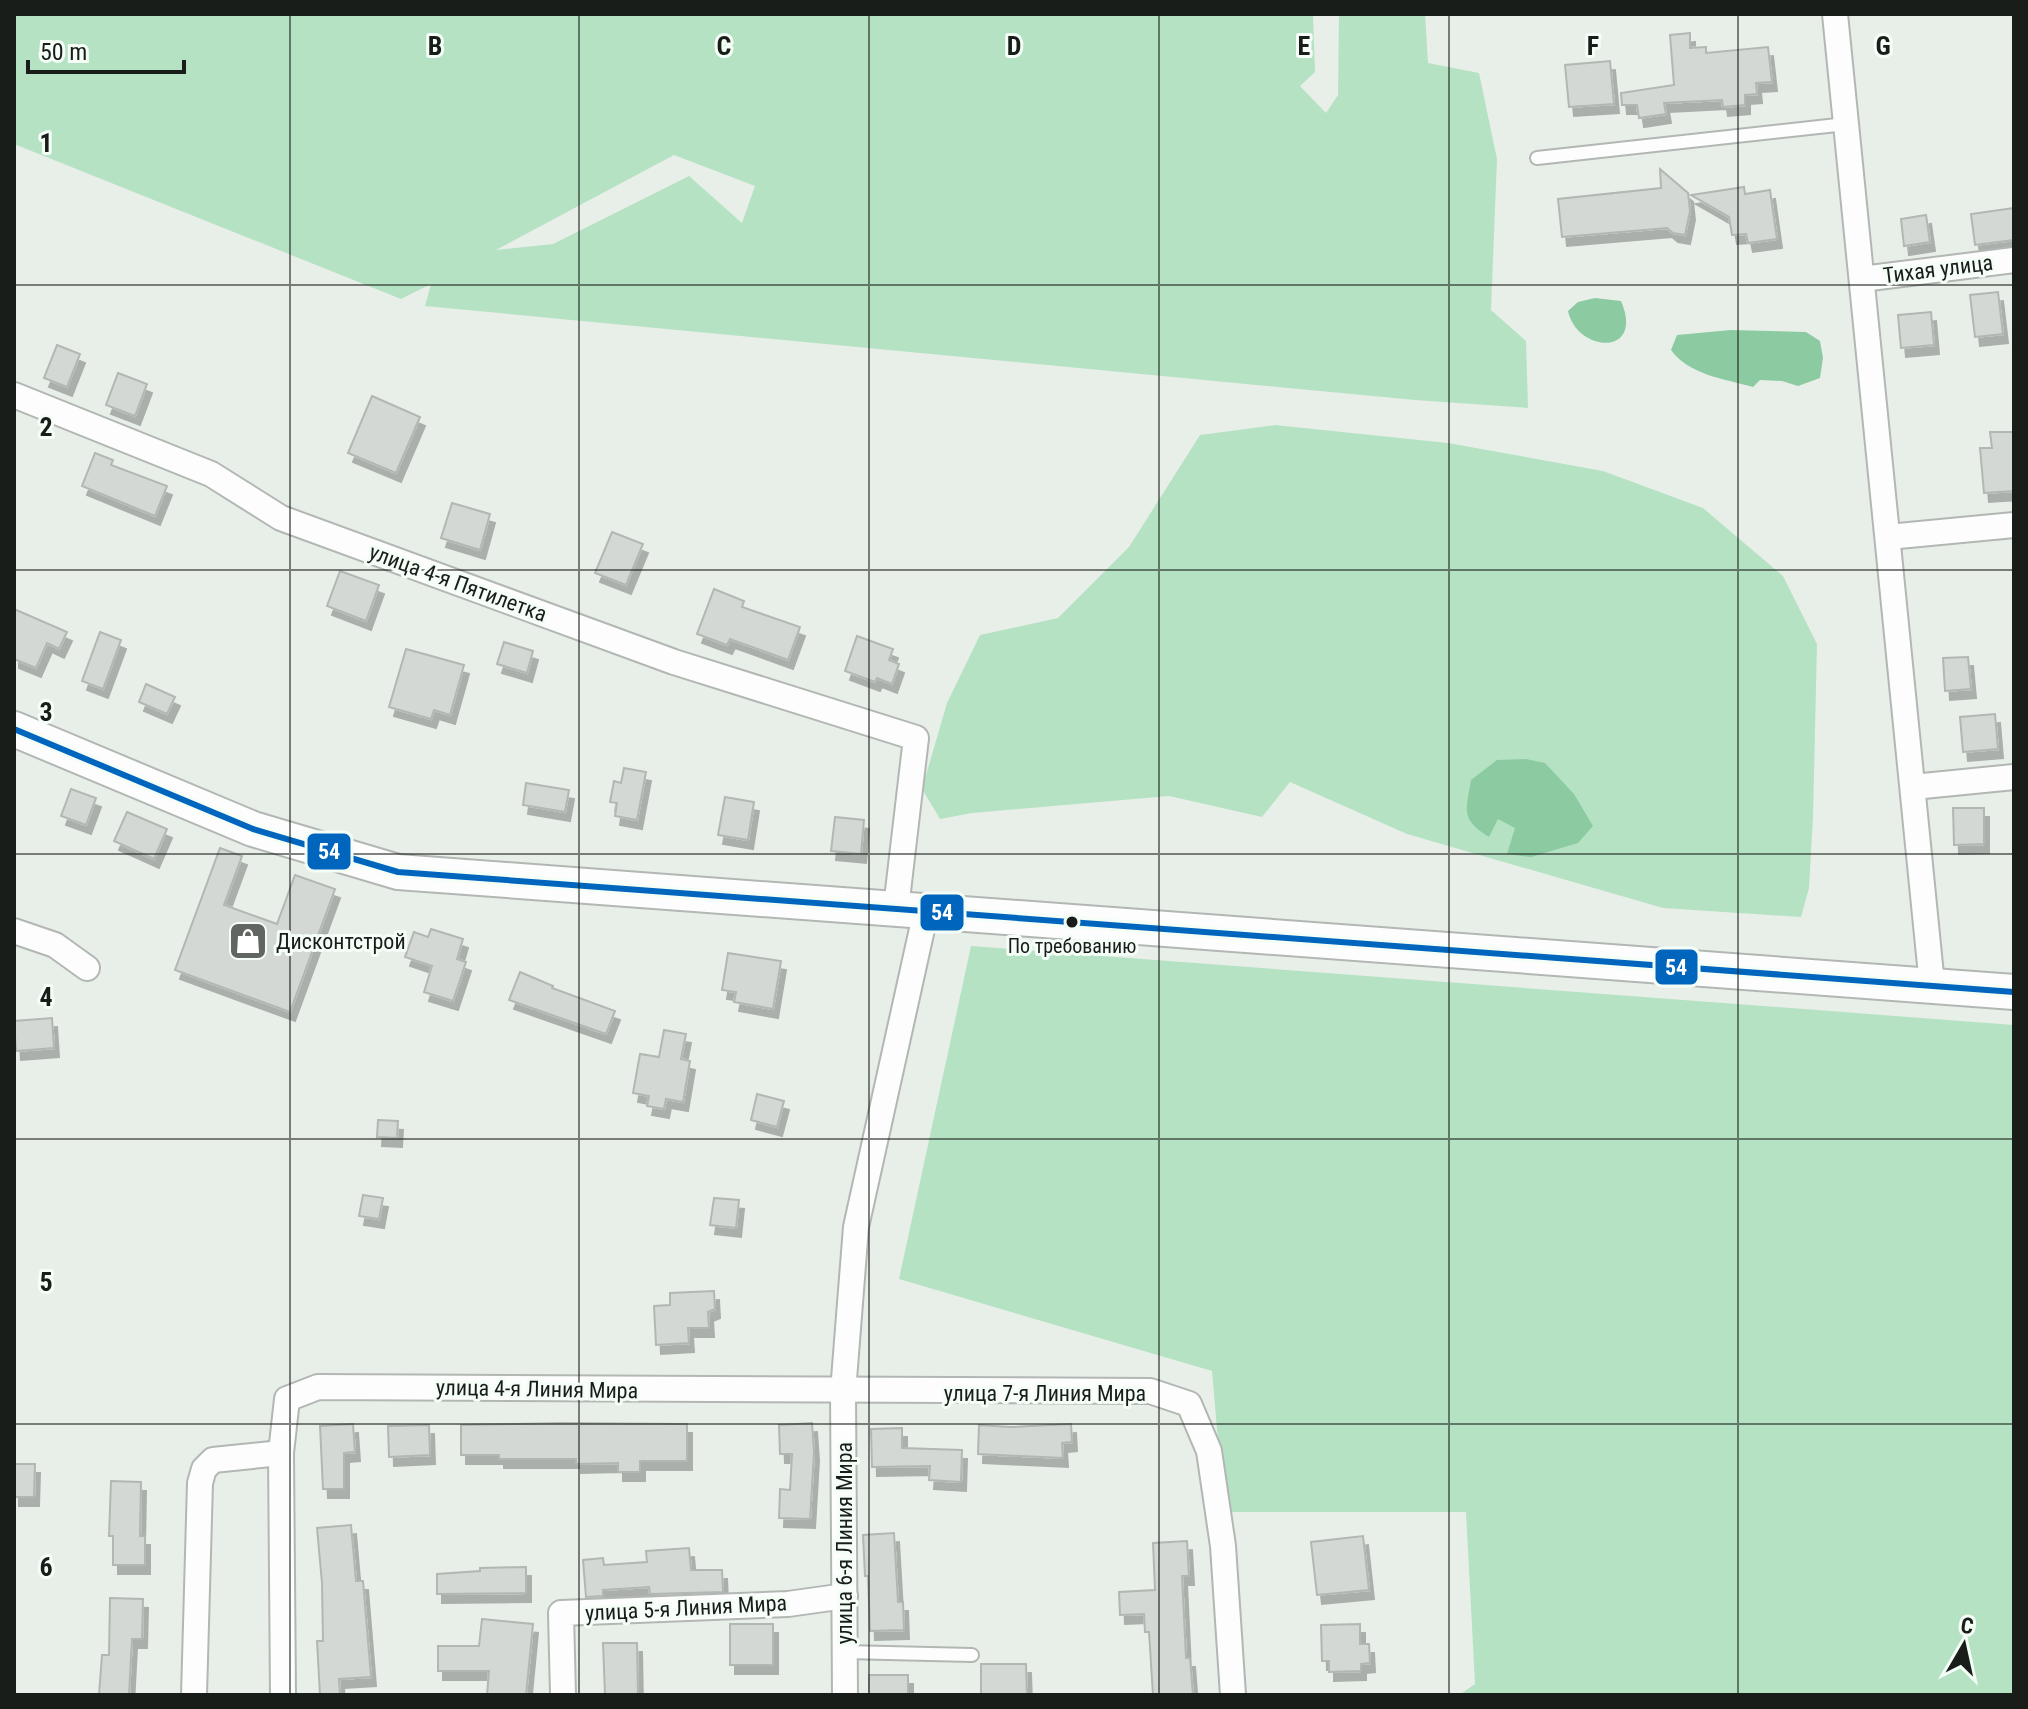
<svg xmlns="http://www.w3.org/2000/svg" width="2028" height="1709" viewBox="0 0 2028 1709" font-family="'Roboto Condensed',sans-serif">
	<defs>
		<filter id="shadow"><feDropShadow dx="5" dy="9" stdDeviation="0" flood-color="#0004"/></filter>
	</defs>
	<rect width="100%" height="100%" fill="#e8efe9"/>
	<g fill="#b6e2c4" fill-rule="evenodd">
		<path d="M 14,14 L 1313,14 L 1315,72 L 1300,86 L 1326,113 L 1338,95 L 1339,14 L 1425,14 L 1428,63 L 1479,73 L 1497,159 L 1491,310 L 1526,341 L 1528,408 L 1415,400 L 425,306 L 431,284 L 401,299 L 14,144 ZM 674,155 L 755,186 L 742,223 L 689,176 L 553,244 L 496,250 Z"/>
		<path d="M 1275,425 L 1448,443 L 1603,471 L 1703,508 L 1783,576 L 1817,644 L 1813,817 L 1809,888 L 1801,917 L 1663,908 L 1407,834 L 1290,782 L 1262,817 L 1169,796 L 972,813 L 940,819 L 922,789 L 947,703 L 980,635 L 1058,618 L 1129,547 L 1200,435 Z"/>
		<path d="M 971,946 L 2014,1025 L 2014,1695 L 1459,1695 L 1475,1684 L 1466,1512 L 1224,1512 L 1212,1371 L 899,1279 Z"/>
	</g>
	<g fill="#8ccba1">
		<path d="M 1595,298 L 1621,301 C 1645,357 1577,353 1568,311 L 1578,302 Z"/>
		<path d="M 1731,330 L 1806,332 L 1820,341 L 1823,358 L 1820,378 L 1798,386 L 1782,381 L 1760,380 L 1753,387 C 1725,379 1689,375 1671,350 L 1677,335 Z"/>
		<path d="M 1526,759 L 1545,763 L 1574,794 L 1593,826 L 1578,843 L 1531,857 L 1507,854 L 1515,828 L 1498,819 L 1489,837 C 1460,819 1466,811 1471,780 L 1497,760 Z"/>
	</g>
	<g fill="#d3d8d4" stroke="#b2b7b3" stroke-width="2" filter="url(#shadow)">
		<path d="M 1690,33 L 1690,48 L 1706,47 L 1706,53 L 1768,47 L 1772,82 L 1756,83 L 1757,94 L 1745,95 L 1745,105 L 1723,107 L 1722,100 L 1664,103 L 1666,114 L 1639,118 L 1637,105 L 1622,105 L 1621,93 L 1674,85 L 1670,35 Z"/>
		<path d="M 1610,61 L 1614,104 L 1569,107 L 1565,65 Z"/>
		<path d="M 1660,169 L 1688,193 L 1690,211 L 1685,235 L 1673,233 L 1667,228 L 1562,237 L 1558,199 L 1661,188 Z"/>
		<path d="M 1744,187 L 1745,194 L 1770,190 L 1777,239 L 1748,243 L 1746,234 L 1732,235 L 1729,217 L 1691,195 Z"/>
		<path d="M 2014,208 L 2014,240 L 1975,245 L 1971,214 Z"/>
		<path d="M 1926,215 L 1930,242 L 1904,246 L 1901,219 Z"/>
		<path d="M 1998,292 L 2003,334 L 1975,337 L 1970,295 Z"/>
		<path d="M 1931,312 L 1934,345 L 1901,348 L 1898,315 Z"/>
		<path d="M 57,345 L 80,354 L 67,387 L 44,378 Z"/>
		<path d="M 118,373 L 147,384 L 135,416 L 106,405 Z"/>
		<path d="M 372,396 L 420,417 L 396,473 L 348,453 Z"/>
		<path d="M 1990,432 L 2014,432 L 2014,491 L 1984,493 L 1980,448 L 1992,448 Z"/>
		<path d="M 95,453 L 113,460 L 111,465 L 167,486 L 155,516 L 82,486 Z"/>
		<path d="M 452,503 L 490,514 L 480,550 L 441,538 Z"/>
		<path d="M 612,532 L 643,544 L 626,585 L 595,573 Z"/>
		<path d="M 340,571 L 379,585 L 366,621 L 327,606 Z"/>
		<path d="M 714,589 L 744,601 L 742,607 L 800,627 L 788,660 L 730,639 L 727,645 L 697,634 Z"/>
		<path d="M 14,609 L 67,632 L 59,649 L 47,643 L 36,668 L 14,659 Z"/>
		<path d="M 100,632 L 121,640 L 103,689 L 82,681 Z"/>
		<path d="M 857,636 L 893,649 L 889,660 L 899,664 L 892,684 L 877,678 L 875,682 L 845,671 Z"/>
		<path d="M 504,642 L 533,651 L 527,673 L 497,664 Z"/>
		<path d="M 406,649 L 464,665 L 450,715 L 434,710 L 431,719 L 389,707 Z"/>
		<path d="M 1968,657 L 1971,689 L 1945,691 L 1943,658 Z"/>
		<path d="M 146,684 L 175,697 L 167,714 L 139,702 Z"/>
		<path d="M 1995,714 L 1998,749 L 1963,752 L 1960,717 Z"/>
		<path d="M 624,768 L 646,772 L 637,820 L 615,816 L 617,803 L 610,802 L 614,781 L 621,783 Z"/>
		<path d="M 526,783 L 569,790 L 565,812 L 523,805 Z"/>
		<path d="M 71,789 L 96,798 L 86,825 L 61,816 Z"/>
		<path d="M 725,797 L 754,802 L 748,840 L 718,835 Z"/>
		<path d="M 1953,808 L 1984,808 L 1984,844 L 1954,845 Z"/>
		<path d="M 127,812 L 167,829 L 154,859 L 114,841 Z"/>
		<path d="M 835,817 L 864,820 L 861,854 L 831,851 Z"/>
		<path d="M 220,848 L 242,856 L 224,905 L 277,924 L 295,875 L 335,889 L 290,1012 L 175,970 Z"/>
		<path d="M 431,929 L 463,939 L 457,959 L 466,962 L 453,1001 L 424,992 L 432,966 L 405,957 L 414,932 L 428,937 Z"/>
		<path d="M 728,953 L 781,961 L 773,1009 L 734,1002 L 736,992 L 722,990 Z"/>
		<path d="M 520,972 L 553,986 L 552,988 L 615,1011 L 606,1034 L 509,1000 Z"/>
		<path d="M 52,1018 L 54,1048 L 16,1051 L 14,1021 Z"/>
		<path d="M 664,1030 L 686,1034 L 681,1059 L 690,1061 L 683,1102 L 666,1099 L 664,1109 L 647,1106 L 649,1096 L 633,1093 L 640,1054 L 659,1057 Z"/>
		<path d="M 757,1094 L 784,1101 L 777,1127 L 751,1120 Z"/>
		<path d="M 378,1120 L 398,1121 L 397,1138 L 377,1137 Z"/>
		<path d="M 363,1195 L 383,1198 L 379,1219 L 359,1216 Z"/>
		<path d="M 714,1198 L 739,1200 L 736,1228 L 710,1225 Z"/>
		<path d="M 714,1291 L 715,1309 L 708,1312 L 709,1328 L 688,1328 L 689,1343 L 656,1345 L 654,1306 L 670,1305 L 670,1293 Z"/>
		<path d="M 562,1423 L 687,1424 L 687,1461 L 640,1461 L 640,1472 L 618,1472 L 618,1463 L 576,1464 L 576,1459 L 499,1459 L 499,1455 L 461,1455 L 461,1425 Z"/>
		<path d="M 812,1423 L 814,1452 L 810,1519 L 779,1518 L 780,1489 L 790,1490 L 792,1454 L 780,1454 L 779,1425 Z"/>
		<path d="M 353,1424 L 355,1452 L 344,1453 L 344,1489 L 323,1489 L 320,1426 Z"/>
		<path d="M 1071,1424 L 1072,1442 L 1062,1443 L 1063,1458 L 978,1454 L 979,1425 L 1011,1427 Z"/>
		<path d="M 429,1425 L 430,1455 L 389,1457 L 388,1426 Z"/>
		<path d="M 902,1428 L 902,1448 L 962,1450 L 961,1482 L 929,1480 L 930,1466 L 872,1467 L 871,1429 Z"/>
		<path d="M 14,1464 L 35,1464 L 34,1497 L 14,1497 Z"/>
		<path d="M 111,1481 L 141,1482 L 140,1536 L 145,1536 L 145,1565 L 113,1565 L 113,1536 L 109,1536 Z"/>
		<path d="M 351,1525 L 356,1581 L 363,1581 L 371,1677 L 339,1679 L 340,1695 L 320,1695 L 317,1641 L 323,1641 L 322,1583 L 317,1528 Z"/>
		<path d="M 894,1533 L 898,1602 L 903,1602 L 904,1630 L 870,1631 L 868,1576 L 865,1576 L 863,1535 Z"/>
		<path d="M 1363,1536 L 1369,1590 L 1317,1595 L 1311,1542 Z"/>
		<path d="M 1187,1541 L 1189,1576 L 1182,1576 L 1186,1658 L 1190,1658 L 1193,1695 L 1153,1695 L 1149,1632 L 1145,1632 L 1144,1614 L 1120,1615 L 1119,1592 L 1155,1590 L 1153,1543 Z"/>
		<path d="M 689,1548 L 691,1570 L 722,1570 L 723,1592 L 650,1594 L 649,1587 L 603,1590 L 603,1596 L 586,1597 L 583,1560 L 603,1558 L 604,1565 L 647,1562 L 646,1551 Z"/>
		<path d="M 526,1567 L 526,1593 L 437,1594 L 437,1574 L 480,1571 L 480,1568 Z"/>
		<path d="M 110,1598 L 143,1599 L 142,1639 L 132,1639 L 129,1695 L 99,1695 L 102,1655 L 109,1655 Z"/>
		<path d="M 482,1619 L 533,1624 L 526,1695 L 487,1695 L 489,1671 L 438,1671 L 438,1646 L 479,1646 Z"/>
		<rect x="730" y="1624" width="43" height="41"/>
		<path d="M 1360,1624 L 1360,1644 L 1369,1644 L 1370,1663 L 1361,1664 L 1361,1671 L 1329,1672 L 1329,1661 L 1322,1661 L 1321,1625 Z"/>
		<path d="M 603,1643 L 637,1643 L 638,1695 L 605,1695 Z"/>
		<path d="M 981,1664 L 1026,1664 L 1027,1695 L 981,1695 Z"/>
		<rect x="869" y="1675" width="39" height="20"/>
	</g>
	<g fill="none" stroke-linecap="round" stroke-linejoin="round">
		<defs>
			<g id="lane">
				<path d="M 1537,158 L 1846,124"/>
				<path d="M 845,1652 L 972,1655"/>
			</g>
			<g id="street">
				<path d="M 1835,14 L 1932,985"/>
				<path d="M 1862,279 L 2014,260"/>
				<path d="M 14,395 L 211,474 L 281,518 L 674,662 L 916,738 L 896,908"/>
				<path d="M 1888,537 L 2014,525"/>
				<path d="M 1913,787 L 2014,777"/>
				<path d="M 14,931 L 55,945 L 87,968"/>
				<path d="M 194,1695 L 200,1483 L 204,1469 L 213,1460 L 281,1453"/>
				<path d="M 283,1695 L 281,1453 L 287,1399 L 318,1387 L 1150,1391 L 1189,1404 L 1209,1451 L 1223,1546 L 1233,1695"/>
				<path d="M 563,1695 L 561,1613 L 788,1604 L 845,1596"/>
				<path d="M 845,1695 L 843,1392 L 856,1227 L 926,911"/>
			</g>
			<path id="secondary" d="M 14,729 L 253,829 L 398,872 L 2014,992"/>
		</defs>
		<use href="#lane" stroke="#b2b7b3" stroke-width="16"/>
		<use href="#street" stroke="#b2b7b3" stroke-width="28"/>
		<use href="#secondary" stroke="#b2b7b3" stroke-width="38"/>
		<use href="#lane" stroke="#fcfdfc" stroke-width="12"/>
		<use href="#street" stroke="#fcfdfc" stroke-width="24"/>
		<use href="#secondary" stroke="#fcfdfc" stroke-width="34"/>
		<defs>
			<path id="bus-1" d="M 14,729 L 253,829 L 398,872 L 2014,992"/>
		</defs>
		<use href="#bus-1" stroke="#f4fef7" stroke-width="12"/>
		<use href="#bus-1" stroke="#0065bd" stroke-width="6"/>
	</g>
	<path fill="none" stroke="#191d1a" stroke-width="2" stroke-opacity="0.55" d="M 290,14 L 290,1695M 579,14 L 579,1695M 869,14 L 869,1695M 1159,14 L 1159,1695M 1449,14 L 1449,1695M 1738,14 L 1738,1695M 14,285 L 2014,285M 14,570 L 2014,570M 14,854 L 2014,854M 14,1139 L 2014,1139M 14,1424 L 2014,1424"/>
	<defs>
		<symbol id="shop-square" viewBox="-11 -11 22 22"><rect x="-9" y="-9" width="18" height="18" rx="4" fill="#616662" stroke="#f4fef7"/><path d="M-5-2.5h2.3a2.7 3.5 0 0 1 5.4 0H5L5.5 6h-11ZM-1.5-2.5h3a1.5 2.3 0 0 0-3 0Z" fill="#fff"/></symbol>
	</defs>
	<g fill-rule="evenodd">
		<use href="#shop-square" x="226" y="919" width="44" height="44"/>
	</g>
	<circle fill="#191d1a" stroke="#f4fef7" stroke-width="3" cx="1072" cy="922" r="7"/>
	<g text-anchor="middle" dominant-baseline="central" stroke-width="6" stroke-linejoin="round" paint-order="stroke">
		<g font-size="20" fill="#191d1a" stroke="#f4fef7">
			<text x="1072" y="946">По требованию</text>
		</g>
		<g font-size="22" fill="#191d1a" stroke="#f4fef7">
			<text transform="translate(1938 269) rotate(-7)">Тихая улица</text>
			<text transform="translate(458 583) rotate(20)">улица 4-я Пятилетка</text>
			<text transform="translate(537 1389) rotate(1)">улица 4-я Линия Мира</text>
			<text x="1045" y="1393">улица 7-я Линия Мира</text>
			<text transform="translate(844 1543) rotate(-90)">улица 6-я Линия Мира</text>
			<text transform="translate(686 1608) rotate(-3)">улица 5-я Линия Мира</text>
		</g>
		<g font-size="22" fill="#191d1a" stroke="#f4fef7" text-anchor="start">
			<text x="276" y="941">Дисконтстрой</text>
		</g>
	</g>
	<g font-size="26" text-anchor="middle" font-weight="bold" fill="#191d1a" stroke="#f4fef7" stroke-width="6" stroke-linejoin="round" paint-order="stroke">
		<text x="435" y="55">B</text>
		<text x="724" y="55">C</text>
		<text x="1014" y="55">D</text>
		<text x="1304" y="55">E</text>
		<text x="1593" y="55">F</text>
		<text x="1883" y="55">G</text>
		<text x="46" y="152">1</text>
		<text x="46" y="436">2</text>
		<text x="46" y="721">3</text>
		<text x="46" y="1006">4</text>
		<text x="46" y="1291">5</text>
		<text x="46" y="1576">6</text>
	</g>
	<g stroke="#f4fef7" stroke-width="3">
		<rect x="306" y="832" width="46" height="39" rx="8" fill="#0065bd"/>
		<rect x="919" y="893" width="46" height="39" rx="8" fill="#0065bd"/>
		<rect x="1654" y="948" width="45" height="38" rx="8" fill="#0065bd"/>
	</g>
	<g font-size="22" text-anchor="middle" font-weight="bold" fill="#fff">
		<text x="329" y="859">54</text>
		<text x="942" y="920">54</text>
		<text x="1676" y="975">54</text>
	</g>
	<rect width="2028" height="1709" fill="none" stroke="#191d1a" stroke-width="32"/>
	<g transform="translate(1964 1645) rotate(9)" stroke="#f4fef7" stroke-width="6" paint-order="stroke">
	<path d="M0-6L14 30L0 20L-14 30Z" fill="#191d1a"/>
	<text y="-12" font-size="22" font-weight="bold" text-anchor="middle" fill="#191d1a">С</text>
	</g>
	<path d="M28 60v12h156v-12" fill="none" stroke="#191d1a" stroke-width="4"/>
	<text x="40" y="60" font-size="24" fill="#191d1a" stroke="#f4fef7" stroke-width="6" paint-order="stroke">50 m</text>
</svg>
